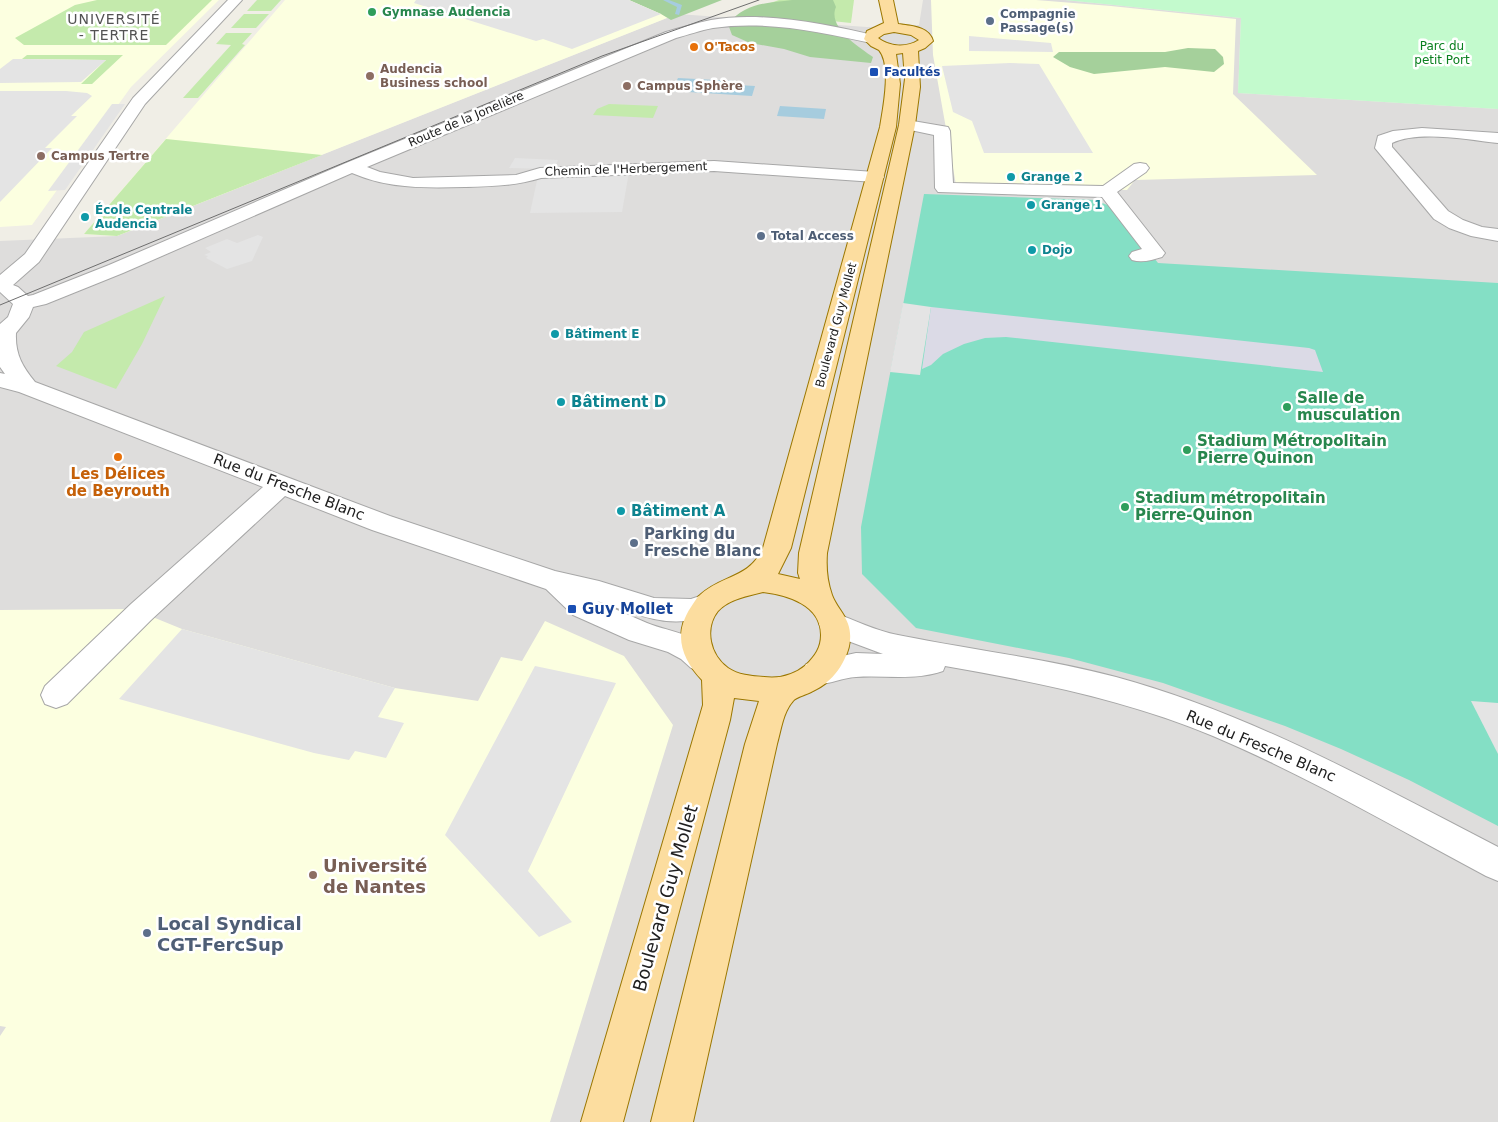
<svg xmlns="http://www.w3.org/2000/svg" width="1498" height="1122" viewBox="0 0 1498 1122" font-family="'DejaVu Sans',sans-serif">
	<rect width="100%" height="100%" fill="#f0eee6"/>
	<path fill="#dedddc" d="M 923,0 L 1065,0 L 1241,18 L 1238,93 L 1498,109 L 1498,1122 L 0,1122 L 0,241 L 117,236 L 677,14 L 867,27 L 919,25 Z"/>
	<g fill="#fcffe0">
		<path d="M 0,0 L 219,0 L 131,87 L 32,225 L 0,227 Z"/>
		<path d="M 285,0 L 653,0 L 677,14 L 117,236 L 84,234 Z"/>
		<path d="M 931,0 L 1036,0 L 1111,6 L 1236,19 L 1233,94 L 1317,175 L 1135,180 L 1127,190 L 956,185 L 933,55 Z"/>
		<path d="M 133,609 L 182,629 L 395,688 L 478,701 L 501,657 L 522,661 L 545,621 L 624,656 L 673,725 L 550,1122 L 0,1122 L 0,1036 L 6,1027 L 0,1026 L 0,610 Z"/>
	</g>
	<g fill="#c4eaac">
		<path d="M 97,0 L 212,0 L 166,45 L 24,45 L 15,38 L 75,5 Z"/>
		<path d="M 257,0 L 281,0 L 271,11 L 247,11 Z"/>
		<path d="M 779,0 L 854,0 L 851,23 L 744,12 Z"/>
		<path d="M 244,14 L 269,14 L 256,28 L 231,28 Z"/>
		<path d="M 226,33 L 252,33 L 242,44 L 245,45 L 198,98 L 183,98 L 231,45 L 216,44 Z"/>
		<path d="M 27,55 L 123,55 L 92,84 L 81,84 L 106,60 L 22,59 Z"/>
		<path d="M 609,104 L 658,106 L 653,118 L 593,115 L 597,109 Z"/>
		<path d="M 166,139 L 322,155 L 117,236 L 84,234 Z"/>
		<path d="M 165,296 L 142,344 L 116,389 L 56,366 L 72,352 L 84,332 Z"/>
	</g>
	<g fill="#a5d09b">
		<path d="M 629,0 L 722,0 L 671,20 L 661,14 Z"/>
		<path d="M 792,0 L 833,0 L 836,7 C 827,27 859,47 873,57 L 871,63 L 810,57 L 784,49 L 750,43 L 732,35 L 728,24 C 745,3 767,3 792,0 Z"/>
		<path d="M 1188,48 L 1215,49 L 1223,57 L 1224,64 L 1214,72 L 1165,67 L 1094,74 L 1070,67 L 1053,57 L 1059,52 L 1165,52 Z"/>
	</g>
	<path fill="#c3facd" d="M 1065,0 L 1498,0 L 1498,109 L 1238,93 L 1241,18 Z"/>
	<path fill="#84dfc5" d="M 924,194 L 1095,200 L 1117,209 L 1158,263 L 1498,283 L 1498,826 L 1409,780 L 1341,749 L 1285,726 L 1163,683 L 1069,658 L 916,628 L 862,574 L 861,527 Z"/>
	<g fill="#e4e4e4">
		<path d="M 416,0 L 629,0 L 661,14 L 572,49 L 543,39 L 536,41 L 414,3 Z"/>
		<path d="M 969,36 L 1051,43 L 1053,52 L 969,51 Z"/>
		<path d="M 13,59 L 22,59 L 106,60 L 81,82 L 0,83 L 0,69 Z"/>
		<path d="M 1010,63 L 1039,64 L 1093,153 L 984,153 L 972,121 L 953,112 L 942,66 Z"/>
		<path d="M 0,91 L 66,91 L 87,93 L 92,96 L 71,116 L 77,116 L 45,148 L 52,148 L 0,202 Z"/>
		<path d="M 112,104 L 125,104 L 65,190 L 48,191 Z"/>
		<path d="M 515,158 L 558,160 L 554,169 L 509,168 Z"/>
		<path d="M 629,172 L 622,212 L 530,213 L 538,176 Z"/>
		<path d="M 258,235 L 263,237 L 252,261 L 227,269 L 206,258 L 208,256 L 204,255 L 211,252 L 205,248 L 227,239 L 237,243 Z"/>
		<path d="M 903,303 L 931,307 L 920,375 L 890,372 Z"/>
		<path d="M 182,629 L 395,688 L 378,717 L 404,723 L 386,758 L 355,751 L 349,760 L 314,753 L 119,699 Z"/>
		<path d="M 535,666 L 616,683 L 528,871 L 572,922 L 539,937 L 445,835 Z"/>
		<path d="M 1471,701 L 1498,703 L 1498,754 Z"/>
	</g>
	<path fill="#dbdae6" d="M 931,307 L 1309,348 L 1315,350 L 1323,372 L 1006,337 L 985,338 L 964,344 L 943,354 L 931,365 L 922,369 Z"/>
	<g fill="#a6ccde">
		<path d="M 678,78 L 735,81 L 738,85 L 755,86 L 752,96 L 672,91 Z"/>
		<path d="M 780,106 L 826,109 L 824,119 L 777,116 Z"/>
	</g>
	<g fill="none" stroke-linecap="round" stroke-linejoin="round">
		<path fill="#a6ccde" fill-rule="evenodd" d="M 663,0 L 669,0 L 682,5 L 679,15 L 675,14 L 677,7 Z"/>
		<defs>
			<g id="minor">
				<path d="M 228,0 L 242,0 L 145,104 L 39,262 L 13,285 L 18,287 L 28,296 L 33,295 L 109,265 L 346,163 L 666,32 C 681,28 696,23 711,20 C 760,11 828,24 876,36 L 878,39 L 876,42 L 871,43 C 821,32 765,20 713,28 C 701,30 688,35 676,38 L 367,167 L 380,172 L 413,178 L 516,175 L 540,168 L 714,161 L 875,172 L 881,173 L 884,177 L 881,181 L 875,182 L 714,171 L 541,178 C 515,186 493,186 465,187 C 426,188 389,189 352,173 L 123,273 L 46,304 L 33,307 L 29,317 L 16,333 C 15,354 22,366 35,382 L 390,516 L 555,571 L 599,581 L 654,598 L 691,599 L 706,594 L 716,597 L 720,605 L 716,613 C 671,632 639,615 597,601 C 613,608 630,616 647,623 C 672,633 703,634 717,660 L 713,668 L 702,672 L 691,668 L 681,659 L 668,652 L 629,640 L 573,615 L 546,589 L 372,530 L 285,496 L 151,620 L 67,704 L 56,708 L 45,704 L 41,695 L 45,686 L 131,604 L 263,487 L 19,392 L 0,387 L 0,373 L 5,374 L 0,367 L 0,324 L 8,317 L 13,304 L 0,292 L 0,275 L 25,254 L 133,98 Z"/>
				<path d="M 907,120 L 948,127 L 950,131 L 953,183 L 1103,186 L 1134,164 L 1140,163 L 1146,164 L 1149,168 L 1146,172 L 1117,192 L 1165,253 L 1162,257 C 1152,260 1142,263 1132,260 L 1129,256 L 1132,252 L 1142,249 L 1102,197 L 938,192 L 935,188 L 934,135 L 901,128 L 899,125 L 901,122 Z"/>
				<path d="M 1422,128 L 1498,133 L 1498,143 C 1469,140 1419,130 1392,143 L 1392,147 L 1448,211 L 1463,220 L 1482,227 L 1498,229 L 1498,241 L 1471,236 L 1449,228 L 1434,219 L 1375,148 L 1378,136 L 1393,131 Z"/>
				<path d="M 834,613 C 855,620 876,631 898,635 C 971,650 1045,658 1116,677 C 1252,714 1374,783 1498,847 L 1498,881 L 1486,876 C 1396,828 1307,776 1213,736 C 1127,700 1036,682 945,666 L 943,671 C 914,681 885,675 856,677 C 838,678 825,688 806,682 L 802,673 L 806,664 L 856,653 L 883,654 L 824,632 L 819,624 L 824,616 Z"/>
			</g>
			<path id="major" d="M 879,0 L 893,0 L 898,24 C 910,26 929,26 933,41 L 925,48 L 918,51 L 920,87 L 915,125 L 827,553 C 826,568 827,581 832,595 C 838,611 852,619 850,640 C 848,661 832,683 813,691 C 807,695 797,696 793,701 C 783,712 781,730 777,744 L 693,1122 L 651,1122 L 745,744 L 759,701 L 734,698 L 730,720 L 623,1122 L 581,1122 L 703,705 L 702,680 C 681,658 673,634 691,607 C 694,603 696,598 700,595 C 723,574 749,579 763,548 L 880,127 C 883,108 892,65 879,50 L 871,46 L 864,39 L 867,31 L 884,23 ZM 894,32 L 911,35 L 919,40 C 906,48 890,47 878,38 L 884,34 ZM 903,53 L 905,79 L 899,125 L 799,553 L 798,573 L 800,579 L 778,574 L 791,548 L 896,127 L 900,84 L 896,54 ZM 763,592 C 788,595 821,605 821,635 C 821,648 815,656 806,665 C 794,675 780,679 764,677 C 751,676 738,675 728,668 C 710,655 704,629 718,611 C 729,599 748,596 763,592 Z"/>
		</defs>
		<use href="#minor" stroke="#a7a7a7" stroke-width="2"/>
		<use href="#major" stroke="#9b7700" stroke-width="2"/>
		<use href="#minor" fill="#fff" fill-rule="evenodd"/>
		<use href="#major" fill="#fcdd9f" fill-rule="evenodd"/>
		<path stroke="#6e6e6e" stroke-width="1" d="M 0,305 L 602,56 L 759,0"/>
	</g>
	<g fill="#2e9e5b" stroke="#fff" stroke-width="2">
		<circle cx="372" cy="12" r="5"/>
		<circle cx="1287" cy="407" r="5"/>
		<circle cx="1187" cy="450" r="5"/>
		<circle cx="1125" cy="507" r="5"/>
	</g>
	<g fill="#5c6f8a" stroke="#fff" stroke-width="2">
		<circle cx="990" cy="21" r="5"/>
		<circle cx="761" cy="236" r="5"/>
		<circle cx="634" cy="543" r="5"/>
		<circle cx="147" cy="933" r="5"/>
	</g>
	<g fill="#e8710a" stroke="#fff" stroke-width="2">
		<circle cx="694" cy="47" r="5"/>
		<circle cx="118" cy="457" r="5"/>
	</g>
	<g fill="#1a4fb4" stroke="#fff" stroke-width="2">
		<rect x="869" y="67" width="10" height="10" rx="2.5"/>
		<rect x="567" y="604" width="10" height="10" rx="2.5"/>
	</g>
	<g fill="#8d6e63" stroke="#fff" stroke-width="2">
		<circle cx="370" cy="76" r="5"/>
		<circle cx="627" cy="86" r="5"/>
		<circle cx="41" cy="156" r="5"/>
		<circle cx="313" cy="875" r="5"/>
	</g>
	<g fill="#0f9aa8" stroke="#fff" stroke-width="2">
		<circle cx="1011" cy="177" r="5"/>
		<circle cx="1031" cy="205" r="5"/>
		<circle cx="85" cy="217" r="5"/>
		<circle cx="1032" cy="250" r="5"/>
		<circle cx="555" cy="334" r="5"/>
		<circle cx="561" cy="402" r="5"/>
		<circle cx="621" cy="511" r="5"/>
	</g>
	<g text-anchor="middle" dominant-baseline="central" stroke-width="5" stroke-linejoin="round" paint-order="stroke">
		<g font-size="12" font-weight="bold" fill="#27864d" stroke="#fff" text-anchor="start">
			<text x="382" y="12">Gymnase Audencia</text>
		</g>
		<g font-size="12" font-weight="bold" fill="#4e5e75" stroke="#fff" text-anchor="start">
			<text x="1000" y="14">Compagnie<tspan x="1000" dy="14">Passage(s)</tspan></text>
			<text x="771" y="236">Total Access</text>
		</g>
		<g font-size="12" fill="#0b8020" stroke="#fff">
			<text x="1442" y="46">Parc du<tspan x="1442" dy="14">petit Port</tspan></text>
		</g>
		<g font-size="12" font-weight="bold" fill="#c56008" stroke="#fff" text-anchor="start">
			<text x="704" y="47">O'Tacos</text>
		</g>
		<g font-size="12" font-weight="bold" fill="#785e54" stroke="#fff" text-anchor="start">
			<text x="380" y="69">Audencia<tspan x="380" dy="14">Business school</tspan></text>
			<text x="637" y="86">Campus Sphère</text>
			<text x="51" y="156">Campus Tertre</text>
		</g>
		<g font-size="12" font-weight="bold" fill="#164399" stroke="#fff" text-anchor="start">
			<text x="884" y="72">Facultés</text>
		</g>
		<g font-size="12" fill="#202020" stroke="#fff">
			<text transform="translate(466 119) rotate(-23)">Route de la Jonelière</text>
			<text transform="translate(626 169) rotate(-2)">Chemin de l'Herbergement</text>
			<text transform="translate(836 325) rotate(-75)">Boulevard Guy Mollet</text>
		</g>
		<g font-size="12" font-weight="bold" fill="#0d838f" stroke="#fff" text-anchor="start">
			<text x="1021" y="177">Grange 2</text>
			<text x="1041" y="205">Grange 1</text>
			<text x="95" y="210">École Centrale<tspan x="95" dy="14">Audencia</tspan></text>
			<text x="1042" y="250">Dojo</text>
			<text x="565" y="334">Bâtiment E</text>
		</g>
		<g font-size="14" letter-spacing="1" fill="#535353" stroke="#fff">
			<text x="114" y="19">UNIVERSITÉ<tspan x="114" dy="16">- TERTRE</tspan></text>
		</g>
		<g font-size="15" font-weight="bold" fill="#27864d" stroke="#fff" text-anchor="start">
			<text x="1297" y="398">Salle de<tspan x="1297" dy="17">musculation</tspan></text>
			<text x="1197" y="441">Stadium Métropolitain<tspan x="1197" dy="17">Pierre Quinon</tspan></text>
			<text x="1135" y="498">Stadium métropolitain<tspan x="1135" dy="17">Pierre-Quinon</tspan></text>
		</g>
		<g font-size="15" font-weight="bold" fill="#0d838f" stroke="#fff" text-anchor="start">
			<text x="571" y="402">Bâtiment D</text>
			<text x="631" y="511">Bâtiment A</text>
		</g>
		<g font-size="15" font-weight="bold" fill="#c56008" stroke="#fff">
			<text x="118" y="474">Les Délices<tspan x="118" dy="17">de Beyrouth</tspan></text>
		</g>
		<g font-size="15" fill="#202020" stroke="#fff">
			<text transform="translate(289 487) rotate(21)">Rue du Fresche Blanc</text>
			<text transform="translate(1261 746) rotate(23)">Rue du Fresche Blanc</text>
		</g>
		<g font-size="15" font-weight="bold" fill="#4e5e75" stroke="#fff" text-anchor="start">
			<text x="644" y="534">Parking du<tspan x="644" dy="17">Fresche Blanc</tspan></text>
		</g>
		<g font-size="15" font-weight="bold" fill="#164399" stroke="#fff" text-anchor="start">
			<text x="582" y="609">Guy Mollet</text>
		</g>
		<g font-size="18" font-weight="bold" fill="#785e54" stroke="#fff" text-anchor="start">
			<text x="323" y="865">Université<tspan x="323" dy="21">de Nantes</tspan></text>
		</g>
		<g font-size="18" fill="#202020" stroke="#fff">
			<text transform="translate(665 898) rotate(-74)">Boulevard Guy Mollet</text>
		</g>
		<g font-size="18" font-weight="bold" fill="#4e5e75" stroke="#fff" text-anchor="start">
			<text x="157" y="923">Local Syndical<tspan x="157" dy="21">CGT-FercSup</tspan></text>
		</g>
	</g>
</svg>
